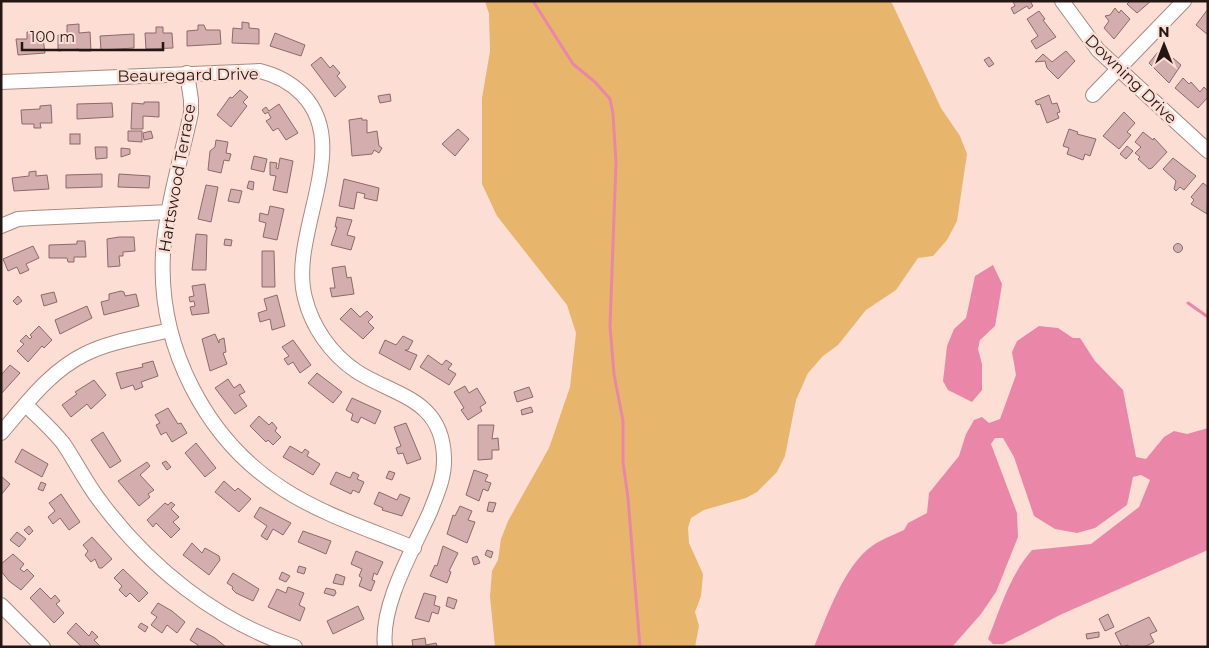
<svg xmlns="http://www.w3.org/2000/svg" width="1209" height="648" viewBox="0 0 1209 648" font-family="Montserrat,sans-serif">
	<rect width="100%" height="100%" fill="#fdded5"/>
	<path fill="#e7b66c" d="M 485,1 L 891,1 L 941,108 L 960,136 L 967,154 L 957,221 L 947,240 L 933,256 L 918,258 L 896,290 L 866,310 L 838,345 L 823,356 L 808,373 L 796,400 L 785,456 L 777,472 L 757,492 L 746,498 L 704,510 L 691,518 L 688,528 L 689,543 L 703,574 L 701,596 L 695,612 L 699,626 L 695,647 L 495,647 L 490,597 L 492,571 L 498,560 L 501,539 L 508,521 L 549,448 L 570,387 L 576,333 L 567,305 L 497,216 L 482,184 L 482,98 L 490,51 L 489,14 Z"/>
	<g fill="#ea87a9">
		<path d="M 993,265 L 1002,284 L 1000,297 L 995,326 L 980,340 L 978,349 L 982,364 L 982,390 L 972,402 L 948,390 L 943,381 L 947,346 L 954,329 L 966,318 L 975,276 Z"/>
		<path d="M 1039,326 L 1058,328 L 1073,338 L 1080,338 L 1095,361 L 1123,390 L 1136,457 L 1146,459 L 1164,437 L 1174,431 L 1187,434 L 1208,428 L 1208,550 L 1062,614 L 1003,644 L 993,644 L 988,639 C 1000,609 1010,575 1032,550 L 1091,544 L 1139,507 L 1150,480 L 1141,475 L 1133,477 L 1127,505 L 1095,528 L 1077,533 L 1055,529 L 1034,516 L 1014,457 L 1003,438 L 995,438 L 991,444 L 1017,513 L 1018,537 L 996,592 L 981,614 L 952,647 L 814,647 C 827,616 844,566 872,546 C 882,539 893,535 904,530 L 908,523 L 927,513 L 929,493 L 959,456 L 966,434 L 974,420 L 982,417 L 989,423 L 1000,419 L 1016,375 L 1012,352 L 1017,341 Z"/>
	</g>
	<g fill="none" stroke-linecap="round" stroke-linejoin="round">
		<g stroke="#ea87a9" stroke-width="3">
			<path d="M 533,1 L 573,64 L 595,82 L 610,99 L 613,114 L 616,163 L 610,326 L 614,374 L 623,421 L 623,462 L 628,498 L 640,647"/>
			<path d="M 1188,303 L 1208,317"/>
		</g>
	</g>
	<g fill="#d4aeae" stroke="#8c696a">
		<path d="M 1013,1 L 1030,1 L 1033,6 L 1029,9 L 1027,6 L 1014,14 L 1011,8 L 1015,6 Z"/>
		<path d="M 1130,1 L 1151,1 L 1137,13 L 1127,4 Z"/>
		<path d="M 1115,8 L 1119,13 L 1121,10 L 1130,19 L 1114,39 L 1104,28 L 1109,21 L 1105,16 L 1110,15 Z"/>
		<path d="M 1208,9 L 1208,35 L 1196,25 Z"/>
		<path d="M 1039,11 L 1045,19 L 1043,20 L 1056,37 L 1036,49 L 1031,41 L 1038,36 L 1027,19 Z"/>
		<path d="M 242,22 L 249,23 L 249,28 L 259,29 L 259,44 L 232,43 L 233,28 L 242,29 Z"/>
		<path d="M 79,24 L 79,33 L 90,32 L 91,51 L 79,51 L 79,49 L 58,51 L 58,35 L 67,35 L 67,25 Z"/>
		<path d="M 198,25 L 204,25 L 206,30 L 220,30 L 221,44 L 187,46 L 187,31 L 198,30 Z"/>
		<path d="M 156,27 L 163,27 L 163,33 L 172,33 L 173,48 L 146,49 L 145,33 L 156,33 Z"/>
		<path d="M 27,32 L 34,32 L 35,39 L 43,38 L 45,53 L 18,55 L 16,39 L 27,39 Z"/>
		<path d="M 275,33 L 305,45 L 301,56 L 270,46 Z"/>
		<path d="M 134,34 L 134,48 L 101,50 L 100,36 Z"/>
		<path d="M 1066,51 L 1075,61 L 1058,79 L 1047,68 L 1045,61 L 1035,62 L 1043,54 L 1052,62 Z"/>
		<path d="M 1158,52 L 1169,62 L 1173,58 L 1181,65 L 1169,83 L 1149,63 Z"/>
		<path d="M 321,57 L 330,68 L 333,65 L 340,73 L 337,76 L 346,87 L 335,97 L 311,65 Z"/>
		<path d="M 989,57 L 994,64 L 989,67 L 984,60 Z"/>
		<path d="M 1183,78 L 1189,84 L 1191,82 L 1200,92 L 1204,87 L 1208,91 L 1208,97 L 1198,108 L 1175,88 Z"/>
		<path d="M 240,90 L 248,97 L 243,102 L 247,106 L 231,127 L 217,115 L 230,97 L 232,98 Z"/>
		<path d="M 390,94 L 391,101 L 380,103 L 378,96 Z"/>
		<path d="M 1049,95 L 1052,104 L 1057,103 L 1060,112 L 1057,113 L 1059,118 L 1047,123 L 1040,104 L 1037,105 L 1035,101 Z"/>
		<path d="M 144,102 L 159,102 L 159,117 L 143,116 L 143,129 L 131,129 L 132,103 L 144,104 Z"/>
		<path d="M 112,103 L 113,117 L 77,119 L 77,104 Z"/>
		<path d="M 279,104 L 298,133 L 286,140 L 278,128 L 273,131 L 269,125 L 266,121 L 271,118 L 268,112 L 265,114 L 262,110 L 266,107 L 269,111 Z"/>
		<path d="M 51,105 L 52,123 L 40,123 L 41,128 L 34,128 L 34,124 L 22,124 L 21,110 L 40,109 L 40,106 Z"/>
		<path d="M 1124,112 L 1135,123 L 1127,132 L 1131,135 L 1119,149 L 1103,136 Z"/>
		<path d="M 362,118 L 362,120 L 367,120 L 367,133 L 377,131 L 379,146 L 382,148 L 379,153 L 374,150 L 372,154 L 352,156 L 349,120 Z"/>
		<path d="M 458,129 L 469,139 L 455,156 L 442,144 Z"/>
		<path d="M 1069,129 L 1078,132 L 1077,134 L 1096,139 L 1090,156 L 1085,154 L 1083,160 L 1067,154 L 1069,148 L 1063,146 Z"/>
		<path d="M 128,131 L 142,131 L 142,142 L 128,141 Z"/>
		<path d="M 151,131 L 153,138 L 144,140 L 143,133 Z"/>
		<path d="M 1143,132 L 1153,140 L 1154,138 L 1167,152 L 1152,168 L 1149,169 L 1138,159 L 1140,157 L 1135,153 L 1141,147 L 1135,142 Z"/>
		<rect x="70" y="134" width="10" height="10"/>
		<path d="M 216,140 L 228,142 L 226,153 L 231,154 L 229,161 L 224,160 L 221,173 L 208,170 L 210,151 L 215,147 Z"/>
		<path d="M 1127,146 L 1133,151 L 1126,159 L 1120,154 Z"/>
		<path d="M 95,147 L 107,147 L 107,158 L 96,159 Z"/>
		<path d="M 121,148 L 130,149 L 130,154 L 121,157 Z"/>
		<path d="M 254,156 L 267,159 L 264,172 L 251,169 Z"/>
		<path d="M 280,158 L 293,161 L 287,193 L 273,190 L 276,176 L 270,175 L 270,162 L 277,163 L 276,168 L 278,169 Z"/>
		<path d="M 1173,158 L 1196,176 L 1184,190 L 1180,187 L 1176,191 L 1174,189 L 1176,181 L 1163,169 Z"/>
		<path d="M 36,171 L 36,176 L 47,175 L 49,189 L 14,191 L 12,178 L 29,176 L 29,172 Z"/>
		<path d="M 102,174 L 102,187 L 66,188 L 66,175 Z"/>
		<path d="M 119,174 L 150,176 L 149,188 L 118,187 Z"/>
		<path d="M 344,179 L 379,188 L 377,201 L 364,198 L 365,194 L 357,192 L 354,209 L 339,206 Z"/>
		<path d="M 249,181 L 254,182 L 253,190 L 247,188 Z"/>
		<path d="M 1203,183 L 1208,187 L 1207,214 L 1191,204 L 1194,200 L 1191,197 Z"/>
		<path d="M 206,185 L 218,187 L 211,222 L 198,219 Z"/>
		<path d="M 231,189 L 242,191 L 239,203 L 228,201 Z"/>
		<path d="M 270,206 L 284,209 L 277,240 L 263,237 L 266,223 L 259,221 L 260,213 L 268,215 Z"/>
		<path d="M 337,217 L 352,220 L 347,235 L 355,237 L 351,250 L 331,245 L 337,227 L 335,227 Z"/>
		<path d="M 196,234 L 207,235 L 206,270 L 192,270 Z"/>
		<path d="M 119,237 L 134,237 L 135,251 L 123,252 L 123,256 L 119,256 L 120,266 L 108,267 L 107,239 Z"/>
		<path d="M 225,239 L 232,240 L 231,246 L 224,245 Z"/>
		<path d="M 77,241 L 85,241 L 86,257 L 74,257 L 74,262 L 68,262 L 67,258 L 49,258 L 49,245 L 77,244 Z"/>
		<circle cx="1178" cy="248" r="4.5"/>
		<path d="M 33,246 L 39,258 L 26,264 L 29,270 L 20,274 L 17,267 L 8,271 L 3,259 Z"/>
		<path d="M 262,251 L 274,251 L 275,287 L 262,287 Z"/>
		<path d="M 345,266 L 347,278 L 351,277 L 354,294 L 332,297 L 330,288 L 335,288 L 332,268 Z"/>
		<path d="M 205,284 L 209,313 L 192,315 L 190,307 L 195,306 L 194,301 L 190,302 L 189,297 L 194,296 L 192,286 Z"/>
		<path d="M 121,291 L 124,292 L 125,296 L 136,294 L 139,306 L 104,315 L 101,302 L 109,300 L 109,294 Z"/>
		<path d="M 54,292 L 57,302 L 44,306 L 41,295 Z"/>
		<path d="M 277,295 L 285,326 L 272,330 L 270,319 L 260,322 L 258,313 L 267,310 L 264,299 Z"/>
		<path d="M 18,296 L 22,301 L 17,305 L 13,301 Z"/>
		<path d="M 87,306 L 92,318 L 60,334 L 55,320 Z"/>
		<path d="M 351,308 L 360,317 L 367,311 L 373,317 L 368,322 L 374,328 L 363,339 L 340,319 Z"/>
		<path d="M 39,326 L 52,340 L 44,348 L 42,346 L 28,362 L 17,351 L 24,344 L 20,341 L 26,335 L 30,339 L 32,337 L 30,335 Z"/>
		<path d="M 215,334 L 219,343 L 219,340 L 224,338 L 226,352 L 223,353 L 227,364 L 210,371 L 202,339 Z"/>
		<path d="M 403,336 L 413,341 L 408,350 L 405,350 L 417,355 L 410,370 L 379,353 L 385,340 L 396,345 Z"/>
		<path d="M 293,340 L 311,365 L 300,373 L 293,362 L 288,365 L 284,359 L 289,356 L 282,347 Z"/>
		<path d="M 428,355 L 442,365 L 446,360 L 452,364 L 448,369 L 456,374 L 449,385 L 420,367 Z"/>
		<path d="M 153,361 L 158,376 L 141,382 L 143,387 L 135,390 L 133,385 L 121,389 L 116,373 L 143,367 L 142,364 Z"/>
		<path d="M 10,365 L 20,373 L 1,394 L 1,375 Z"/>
		<path d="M 317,373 L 342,392 L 333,403 L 308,383 Z"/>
		<path d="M 228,379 L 234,388 L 240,384 L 245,392 L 239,395 L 247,406 L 235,414 L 215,388 Z"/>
		<path d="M 94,380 L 106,395 L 91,409 L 87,404 L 71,417 L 62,405 L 77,394 L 75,392 Z"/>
		<path d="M 465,386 L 469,393 L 477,388 L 486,403 L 480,407 L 482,411 L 468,420 L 461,410 L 464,408 L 454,392 Z"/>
		<path d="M 529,387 L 533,397 L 517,402 L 514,392 Z"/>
		<path d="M 352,398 L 381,411 L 375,424 L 361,417 L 358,423 L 351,420 L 353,414 L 346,410 Z"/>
		<path d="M 531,407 L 533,412 L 522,415 L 521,410 Z"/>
		<path d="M 168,408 L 178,424 L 181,423 L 187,433 L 172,442 L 166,432 L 161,435 L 156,425 L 160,423 L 155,415 Z"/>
		<path d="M 259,416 L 269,425 L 272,422 L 277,428 L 275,431 L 281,437 L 273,445 L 268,440 L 266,442 L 250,426 Z"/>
		<path d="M 406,423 L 421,459 L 407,464 L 403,453 L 398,454 L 396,448 L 401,446 L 394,427 Z"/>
		<path d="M 478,425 L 494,425 L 492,439 L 498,438 L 499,450 L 492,450 L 492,459 L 478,460 Z"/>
		<path d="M 103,432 L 121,461 L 110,468 L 91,440 Z"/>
		<path d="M 196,443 L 216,468 L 205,477 L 185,453 Z"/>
		<path d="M 290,446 L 302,453 L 305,449 L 309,452 L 307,456 L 320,464 L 313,475 L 283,457 Z"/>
		<path d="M 22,449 L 48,464 L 42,477 L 15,462 Z"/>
		<path d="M 166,461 L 171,467 L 167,470 L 162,463 Z"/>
		<path d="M 147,462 L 150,466 L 140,475 L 154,490 L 148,494 L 150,497 L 139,506 L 118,481 Z"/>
		<path d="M 474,470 L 488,475 L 485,481 L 491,483 L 488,491 L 483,489 L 479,501 L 466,495 Z"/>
		<path d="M 389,471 L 395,473 L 392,480 L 386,478 Z"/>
		<path d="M 336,472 L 350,478 L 353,472 L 359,475 L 357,479 L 364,482 L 359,493 L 353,490 L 351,494 L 330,484 Z"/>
		<path d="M 1,476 L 10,484 L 1,495 Z"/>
		<path d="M 224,481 L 235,491 L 238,488 L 251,499 L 239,512 L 215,492 Z"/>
		<path d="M 41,482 L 46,484 L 43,491 L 38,489 Z"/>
		<path d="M 379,492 L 397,500 L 400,494 L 410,498 L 402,516 L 382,510 L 383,508 L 374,504 Z"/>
		<path d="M 61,494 L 80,522 L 69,530 L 60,518 L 53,524 L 48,517 L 55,511 L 49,503 Z"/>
		<path d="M 171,502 L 175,505 L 171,509 L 179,517 L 173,522 L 180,529 L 171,538 L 156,523 L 153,527 L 147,520 L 165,503 L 168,505 Z"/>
		<path d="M 489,502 L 496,503 L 493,512 L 487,511 Z"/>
		<path d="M 460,506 L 472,511 L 468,520 L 475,522 L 467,543 L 447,534 L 453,515 L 455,516 Z"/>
		<path d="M 260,507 L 291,523 L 283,535 L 273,529 L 267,540 L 261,536 L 267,526 L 254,517 Z"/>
		<path d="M 29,526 L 33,531 L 29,535 L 24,530 Z"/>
		<path d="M 303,531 L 331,541 L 326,554 L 298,542 Z"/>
		<path d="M 17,532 L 26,539 L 19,547 L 10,540 Z"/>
		<path d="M 92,537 L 112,559 L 102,568 L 99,568 L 95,559 L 91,562 L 85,555 L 88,551 L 83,545 Z"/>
		<path d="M 192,543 L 202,553 L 205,548 L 219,556 L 220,560 L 209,575 L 183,555 Z"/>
		<path d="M 443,546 L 458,553 L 449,571 L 451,572 L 447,583 L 430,576 L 435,565 L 437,566 Z"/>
		<path d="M 487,550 L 493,552 L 491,558 L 485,555 Z"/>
		<path d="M 356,551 L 383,562 L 377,575 L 374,573 L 372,580 L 375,581 L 371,591 L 359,586 L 362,578 L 359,576 L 362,569 L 351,564 Z"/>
		<path d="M 13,554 L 24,564 L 20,569 L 24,572 L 27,569 L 34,576 L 21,590 L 9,581 L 1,571 L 1,564 Z"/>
		<path d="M 477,556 L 480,563 L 474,565 L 472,558 Z"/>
		<path d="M 299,566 L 306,568 L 304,574 L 297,572 Z"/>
		<path d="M 123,569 L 148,593 L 139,602 L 130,593 L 126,597 L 119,590 L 122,586 L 114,578 Z"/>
		<path d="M 282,572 L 290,576 L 286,582 L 279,579 Z"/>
		<path d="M 233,573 L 259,589 L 253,601 L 236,593 L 232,589 L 233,587 L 227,583 Z"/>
		<path d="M 336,574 L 345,577 L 343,585 L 333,583 Z"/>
		<path d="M 288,587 L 304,593 L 299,605 L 305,608 L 300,621 L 268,607 L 277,589 L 286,593 Z"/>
		<path d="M 40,588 L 51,599 L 55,595 L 60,601 L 56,604 L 64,613 L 54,623 L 30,598 Z"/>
		<path d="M 326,588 L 335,590 L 336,593 L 334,596 L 324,593 Z"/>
		<path d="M 424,593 L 436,596 L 434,605 L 440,607 L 438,614 L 432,612 L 429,622 L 415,618 Z"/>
		<path d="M 448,597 L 457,600 L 454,609 L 446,606 Z"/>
		<path d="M 158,603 L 172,611 L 185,622 L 177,633 L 167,625 L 162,633 L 151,625 L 157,617 L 151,613 Z"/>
		<path d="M 358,606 L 364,619 L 333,634 L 327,621 Z"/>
		<path d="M 1108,614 L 1114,627 L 1105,631 L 1099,619 Z"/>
		<path d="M 1149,617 L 1157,631 L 1150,634 L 1154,642 L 1144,647 L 1129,647 L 1128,645 L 1122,647 L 1115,633 Z"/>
		<path d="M 76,623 L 89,636 L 92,631 L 98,637 L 94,640 L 101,647 L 82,647 L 67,633 Z"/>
		<path d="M 141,623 L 148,627 L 145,632 L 138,627 Z"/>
		<path d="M 197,628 L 215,638 L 226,647 L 197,647 L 198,645 L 190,640 Z"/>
		<path d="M 1099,632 L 1099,637 L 1087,639 L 1086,634 Z"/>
		<path d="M 425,638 L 426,645 L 436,643 L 437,646 L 442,647 L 413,647 L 412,640 Z"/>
	</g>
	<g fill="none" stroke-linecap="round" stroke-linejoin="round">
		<defs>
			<g id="minor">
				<path d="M 1062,1 L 1098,50 L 1208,151"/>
				<path d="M 187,73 L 191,100 L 191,113 C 181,159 166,207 163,254 C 158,346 205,439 283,489 C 323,515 371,530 414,548"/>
				<path d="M 1,82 L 260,71 C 276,75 290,82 302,94 C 354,147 288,234 305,298 C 312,327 331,354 356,371 C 394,396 442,398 444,457 C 445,477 437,494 430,512 C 413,550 380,605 385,647"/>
				<path d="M 1093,95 L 1184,1"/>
				<path d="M 1,226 L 18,219 L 33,218 L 170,212"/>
				<path d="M 26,405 C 38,417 52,429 63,443 C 76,462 86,483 100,501 C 149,567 216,621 295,647"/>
				<path d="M 1,433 C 26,404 50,371 85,354 C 111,341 142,337 170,330"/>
				<path d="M 1,605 L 43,647"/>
			</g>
		</defs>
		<use href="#minor" stroke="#ab897f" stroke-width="16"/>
		<use href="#minor" stroke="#fff" stroke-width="14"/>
	</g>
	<g text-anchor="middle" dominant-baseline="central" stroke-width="5" stroke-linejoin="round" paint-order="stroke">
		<g font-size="16" fill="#241713" stroke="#fdded5">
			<text transform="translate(188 75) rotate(-1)">Beauregard Drive</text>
			<text transform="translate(1131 79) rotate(44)">Downing Drive</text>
			<text transform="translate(177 178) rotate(-80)">Hartswood Terrace</text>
		</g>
	</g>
	<rect width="1209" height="648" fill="none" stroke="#241713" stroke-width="5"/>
	<g transform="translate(1164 45)" stroke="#fdded5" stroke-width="4" paint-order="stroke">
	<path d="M0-4L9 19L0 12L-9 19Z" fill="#241713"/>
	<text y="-8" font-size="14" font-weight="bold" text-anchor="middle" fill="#241713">N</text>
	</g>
	<path d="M22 42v8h141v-8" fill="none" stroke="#241713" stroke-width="2.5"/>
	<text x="30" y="42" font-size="15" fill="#241713" stroke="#fdded5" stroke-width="4" paint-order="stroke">100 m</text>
</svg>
